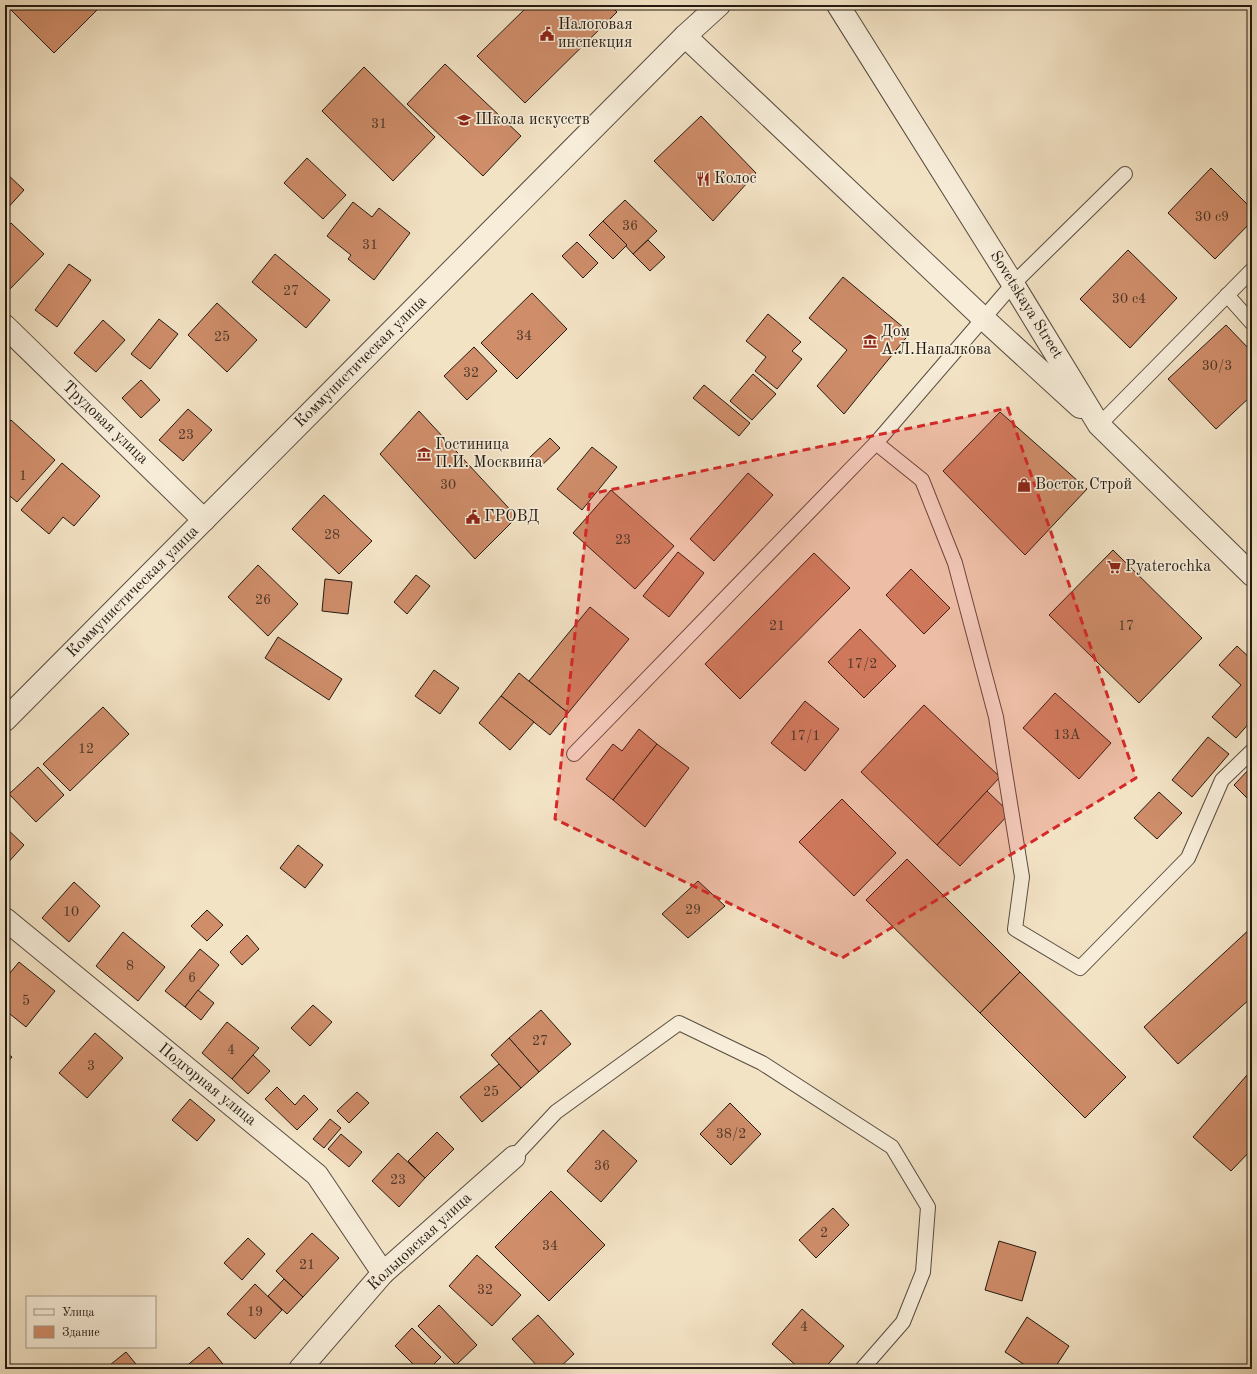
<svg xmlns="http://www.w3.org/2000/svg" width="1257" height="1374" viewBox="0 0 1257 1374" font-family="'Old Standard TT',serif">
	<rect width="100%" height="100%" fill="#f3e3c5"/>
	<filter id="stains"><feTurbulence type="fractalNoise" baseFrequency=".005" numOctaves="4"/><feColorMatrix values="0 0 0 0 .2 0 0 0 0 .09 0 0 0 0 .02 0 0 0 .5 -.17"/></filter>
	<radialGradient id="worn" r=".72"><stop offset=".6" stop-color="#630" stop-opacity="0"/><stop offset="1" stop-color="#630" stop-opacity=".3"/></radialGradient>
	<g fill="#cf8d6a" stroke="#231a12">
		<path d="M 6,5 L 98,5 L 100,7 L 54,53 Z"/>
		<path d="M 529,5 L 610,5 L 617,12 L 525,103 L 477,56 Z"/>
		<path d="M 445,64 L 521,136 L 483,176 L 407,104 Z"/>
		<path d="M 364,67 L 435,137 L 393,181 L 322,111 Z"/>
		<path d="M 701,116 L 756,173 L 713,221 L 654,161 Z"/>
		<path d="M 307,158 L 346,195 L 323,219 L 284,183 Z"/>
		<path d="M 1211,168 L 1252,209 L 1252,221 L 1215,259 L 1168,213 Z"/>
		<path d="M 5,172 L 24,190 L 5,211 Z"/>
		<path d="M 625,200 L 657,231 L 633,254 L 603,221 Z"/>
		<path d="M 353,202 L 372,217 L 379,208 L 410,233 L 374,280 L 348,259 L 351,255 L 327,236 Z"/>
		<path d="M 603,221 L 627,245 L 613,259 L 589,235 Z"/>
		<path d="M 11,223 L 44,254 L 9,290 L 5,286 L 5,229 Z"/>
		<path d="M 648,240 L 665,257 L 650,271 L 633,254 Z"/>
		<path d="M 577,242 L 598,263 L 583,278 L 562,256 Z"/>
		<path d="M 1128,250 L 1177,298 L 1130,348 L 1080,299 Z"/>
		<path d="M 275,254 L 330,300 L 306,328 L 252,282 Z"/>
		<path d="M 69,264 L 91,280 L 57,327 L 35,310 Z"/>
		<path d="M 843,277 L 910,333 L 844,414 L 817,386 L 847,350 L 809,318 Z"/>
		<path d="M 532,293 L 567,329 L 517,379 L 481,343 Z"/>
		<path d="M 217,303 L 257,340 L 227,372 L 188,335 Z"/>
		<path d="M 768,314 L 801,342 L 792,351 L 802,359 L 777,389 L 755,371 L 766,357 L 746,341 Z"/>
		<path d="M 159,319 L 178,334 L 150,369 L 131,354 Z"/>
		<path d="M 103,320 L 125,340 L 96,372 L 74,353 Z"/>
		<path d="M 1226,325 L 1252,352 L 1252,395 L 1216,429 L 1168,379 Z"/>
		<path d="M 474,347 L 497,371 L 467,400 L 444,376 Z"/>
		<path d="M 753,374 L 776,394 L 752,420 L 730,401 Z"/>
		<path d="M 141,380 L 160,400 L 141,418 L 122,398 Z"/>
		<path d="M 704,385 L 750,423 L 739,436 L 693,398 Z"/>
		<path d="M 188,409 L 212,430 L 183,461 L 159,440 Z"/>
		<path d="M 419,411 L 517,517 L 475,559 L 380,454 Z"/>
		<path d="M 1000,412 L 1087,489 L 1025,555 L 943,471 Z"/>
		<path d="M 11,420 L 55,460 L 17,502 L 5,492 L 5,426 Z"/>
		<path d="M 550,438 L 560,448 L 539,468 L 529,458 Z"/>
		<path d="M 592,447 L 617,467 L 582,510 L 557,489 Z"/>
		<path d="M 62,463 L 100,496 L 74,526 L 63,517 L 49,534 L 21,510 Z"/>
		<path d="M 748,473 L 773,495 L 714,561 L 690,539 Z"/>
		<path d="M 611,490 L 674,546 L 635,589 L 573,533 Z"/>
		<path d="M 324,495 L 372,541 L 339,574 L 292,529 Z"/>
		<path d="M 1113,550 L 1202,638 L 1139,703 L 1049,615 Z"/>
		<path d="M 678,552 L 704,573 L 669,617 L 643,596 Z"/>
		<path d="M 814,553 L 850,588 L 740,699 L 705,664 Z"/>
		<path d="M 258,565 L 298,604 L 268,636 L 228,597 Z"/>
		<path d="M 911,569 L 950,608 L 924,634 L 886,595 Z"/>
		<path d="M 416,575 L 430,586 L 407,614 L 394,602 Z"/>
		<path d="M 325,579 L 352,582 L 348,614 L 322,611 Z"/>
		<path d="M 590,607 L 629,639 L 568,713 L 529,681 Z"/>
		<path d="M 860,629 L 896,666 L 864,698 L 828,662 Z"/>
		<path d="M 278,637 L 342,679 L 329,700 L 265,658 Z"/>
		<path d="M 1237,646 L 1252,660 L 1252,720 L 1236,738 L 1212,717 L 1241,685 L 1219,665 Z"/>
		<path d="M 434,670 L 459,688 L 440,714 L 415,696 Z"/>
		<path d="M 519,673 L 568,713 L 550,735 L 501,696 Z"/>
		<path d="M 1055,693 L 1111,743 L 1079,779 L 1023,728 Z"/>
		<path d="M 501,696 L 534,722 L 510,750 L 479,723 Z"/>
		<path d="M 805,701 L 839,729 L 805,771 L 771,743 Z"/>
		<path d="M 924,705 L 1000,777 L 937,845 L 861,772 Z"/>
		<path d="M 103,707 L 129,734 L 70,791 L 43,764 Z"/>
		<path d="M 639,729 L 657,744 L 613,800 L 586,779 L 613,744 L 622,751 Z"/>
		<path d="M 1208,737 L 1229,754 L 1192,797 L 1172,780 Z"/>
		<path d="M 657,744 L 689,768 L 645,827 L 613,800 Z"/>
		<path d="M 1252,766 L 1252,803 L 1234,785 Z"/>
		<path d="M 38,767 L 64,795 L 36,822 L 9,794 Z"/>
		<path d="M 987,791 L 1010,813 L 960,866 L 937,845 Z"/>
		<path d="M 1159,792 L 1182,813 L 1157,839 L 1134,818 Z"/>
		<path d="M 842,799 L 896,853 L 854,896 L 799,842 Z"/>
		<path d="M 5,827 L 24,845 L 5,866 Z"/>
		<path d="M 298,845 L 323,865 L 305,888 L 280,868 Z"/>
		<path d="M 907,859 L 1020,972 L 980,1013 L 866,900 Z"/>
		<path d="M 698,881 L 725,906 L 688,938 L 662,914 Z"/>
		<path d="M 74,882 L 100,906 L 69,942 L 42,918 Z"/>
		<path d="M 207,910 L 223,925 L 207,941 L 191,926 Z"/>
		<path d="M 1252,927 L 1252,997 L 1178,1064 L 1144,1027 Z"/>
		<path d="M 123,932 L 165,967 L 138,1001 L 96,966 Z"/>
		<path d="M 247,935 L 259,949 L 242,965 L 230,952 Z"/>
		<path d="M 200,949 L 219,965 L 185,1007 L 165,991 Z"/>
		<path d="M 19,962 L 55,991 L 26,1027 L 5,1010 L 5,979 Z"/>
		<path d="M 1020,972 L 1126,1077 L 1085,1118 L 980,1013 Z"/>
		<path d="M 198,990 L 214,1003 L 201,1020 L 185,1007 Z"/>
		<path d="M 313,1005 L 332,1022 L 310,1046 L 291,1028 Z"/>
		<path d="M 541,1010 L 571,1044 L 539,1072 L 509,1038 Z"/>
		<path d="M 227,1022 L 259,1048 L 253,1055 L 232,1079 L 202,1053 Z"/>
		<path d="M 95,1033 L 123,1058 L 87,1098 L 59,1073 Z"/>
		<path d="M 509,1038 L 539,1072 L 521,1088 L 491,1055 Z"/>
		<path d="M 5,1052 L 12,1057 L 5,1065 Z"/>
		<path d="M 253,1055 L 270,1071 L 248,1094 L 232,1079 Z"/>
		<path d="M 499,1064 L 521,1088 L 482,1122 L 460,1097 Z"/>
		<path d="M 1247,1075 L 1252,1080 L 1252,1149 L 1231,1171 L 1193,1137 Z"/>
		<path d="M 277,1087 L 295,1105 L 304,1095 L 318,1109 L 297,1130 L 265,1099 Z"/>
		<path d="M 357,1092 L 369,1103 L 349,1123 L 337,1111 Z"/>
		<path d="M 190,1099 L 215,1120 L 197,1141 L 172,1120 Z"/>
		<path d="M 730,1103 L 761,1134 L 731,1165 L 700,1134 Z"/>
		<path d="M 330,1119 L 341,1128 L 324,1148 L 313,1139 Z"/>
		<path d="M 603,1130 L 637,1161 L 601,1202 L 567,1171 Z"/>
		<path d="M 437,1132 L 454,1149 L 425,1178 L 408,1161 Z"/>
		<path d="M 341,1134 L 362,1152 L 349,1167 L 328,1149 Z"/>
		<path d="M 398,1153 L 425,1178 L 399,1207 L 372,1181 Z"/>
		<path d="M 551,1191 L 605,1245 L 549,1301 L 495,1247 Z"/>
		<path d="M 833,1208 L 849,1225 L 816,1258 L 799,1240 Z"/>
		<path d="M 312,1233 L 339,1258 L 303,1297 L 276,1271 Z"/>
		<path d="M 248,1238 L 265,1254 L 242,1280 L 224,1263 Z"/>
		<path d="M 999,1241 L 1036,1252 L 1022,1301 L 985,1290 Z"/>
		<path d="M 477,1255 L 521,1295 L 492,1326 L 449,1286 Z"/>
		<path d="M 284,1279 L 303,1297 L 287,1314 L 268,1296 Z"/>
		<path d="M 255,1284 L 282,1310 L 255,1339 L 227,1314 Z"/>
		<path d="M 439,1305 L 477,1345 L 456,1365 L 418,1326 Z"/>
		<path d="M 802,1309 L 844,1346 L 824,1369 L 800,1369 L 772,1344 Z"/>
		<path d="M 538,1315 L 574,1354 L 558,1369 L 540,1369 L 512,1339 Z"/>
		<path d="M 1027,1317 L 1069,1346 L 1054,1369 L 1031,1369 L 1005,1352 Z"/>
		<path d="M 412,1328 L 441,1357 L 429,1369 L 418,1369 L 395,1346 Z"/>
		<path d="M 209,1347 L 227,1369 L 183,1369 Z"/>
		<path d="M 126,1352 L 140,1369 L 105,1369 Z"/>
	</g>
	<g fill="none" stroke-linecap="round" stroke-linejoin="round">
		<defs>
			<g id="lane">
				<path d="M 1125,174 L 1013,284 L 876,443 L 922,480 L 955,563 L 996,717 L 1022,877 L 1015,929 L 1080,968 L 1188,858 L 1222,780 L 1252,751"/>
				<path d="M 1227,295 L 1252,323"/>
				<path d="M 1099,425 L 1252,270"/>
				<path d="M 574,754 L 876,443"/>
				<path d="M 514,1157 L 556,1112 L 679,1023 L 762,1063 L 892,1147 L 928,1207 L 923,1272 L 903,1322 L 862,1369"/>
			</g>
			<g id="street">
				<path d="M 838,5 L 1013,284 L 1099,425 L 1252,575"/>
				<path d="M 685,36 L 984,319 L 1080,407"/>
				<path d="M 5,326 L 204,520"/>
				<path d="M 5,720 L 685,36 L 719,5"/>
				<path d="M 5,919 L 317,1175 L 383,1273"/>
				<path d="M 300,1369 L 383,1273 L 514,1157"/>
			</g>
		</defs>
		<use href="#lane" stroke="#574c3f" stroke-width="16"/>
		<use href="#street" stroke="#574c3f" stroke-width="24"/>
		<use href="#lane" stroke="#f7edd9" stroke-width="14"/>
		<use href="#street" stroke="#f7edd9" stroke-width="22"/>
	</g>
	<path fill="#d62828" fill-opacity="0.2" stroke="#d62828" stroke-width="3" stroke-dasharray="8 5" stroke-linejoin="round" d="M 1008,408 L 1136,778 L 842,958 L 555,819 L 590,494 Z"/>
	<defs>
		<symbol id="civic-bare" viewBox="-9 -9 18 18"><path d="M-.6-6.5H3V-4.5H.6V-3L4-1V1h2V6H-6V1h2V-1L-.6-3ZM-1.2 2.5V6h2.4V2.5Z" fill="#8f2418" stroke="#f7edd9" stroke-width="2.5" paint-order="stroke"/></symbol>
		<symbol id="school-bare" viewBox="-9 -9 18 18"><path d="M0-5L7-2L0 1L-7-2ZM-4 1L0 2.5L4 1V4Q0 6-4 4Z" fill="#8f2418" stroke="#f7edd9" stroke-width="2.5" paint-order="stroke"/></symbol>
		<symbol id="restaurant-bare" viewBox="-9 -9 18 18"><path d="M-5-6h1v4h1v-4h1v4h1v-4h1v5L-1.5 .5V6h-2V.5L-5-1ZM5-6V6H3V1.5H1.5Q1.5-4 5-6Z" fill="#8f2418" stroke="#f7edd9" stroke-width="2.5" paint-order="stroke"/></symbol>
		<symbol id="museum-bare" viewBox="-9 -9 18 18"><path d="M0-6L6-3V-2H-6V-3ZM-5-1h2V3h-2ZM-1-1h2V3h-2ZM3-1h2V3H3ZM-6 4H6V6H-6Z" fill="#8f2418" stroke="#f7edd9" stroke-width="2.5" paint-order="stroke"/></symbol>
		<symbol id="shop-bare" viewBox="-9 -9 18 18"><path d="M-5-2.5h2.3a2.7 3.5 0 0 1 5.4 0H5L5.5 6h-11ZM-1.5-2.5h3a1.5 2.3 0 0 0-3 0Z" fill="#8f2418" stroke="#f7edd9" stroke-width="2.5" paint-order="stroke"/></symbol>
		<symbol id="supermarket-bare" viewBox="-9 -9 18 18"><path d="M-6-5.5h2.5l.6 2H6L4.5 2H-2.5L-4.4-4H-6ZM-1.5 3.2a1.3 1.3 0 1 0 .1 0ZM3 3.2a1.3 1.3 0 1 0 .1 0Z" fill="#8f2418" stroke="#f7edd9" stroke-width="2.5" paint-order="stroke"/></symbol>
	</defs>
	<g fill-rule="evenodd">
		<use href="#civic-bare" x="537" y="24" width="20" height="20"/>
		<use href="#school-bare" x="454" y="110" width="20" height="20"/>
		<use href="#restaurant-bare" x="693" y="169" width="20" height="20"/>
		<use href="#museum-bare" x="860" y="331" width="20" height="20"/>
		<use href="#museum-bare" x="414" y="444" width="20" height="20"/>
		<use href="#shop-bare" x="1014" y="475" width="20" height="20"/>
		<use href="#civic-bare" x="463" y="507" width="20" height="20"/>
		<use href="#supermarket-bare" x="1104" y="557" width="20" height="20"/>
	</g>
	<g text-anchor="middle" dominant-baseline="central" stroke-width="3.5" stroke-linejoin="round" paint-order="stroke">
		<g font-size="14" fill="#4e3728">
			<text x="379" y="124">31</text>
			<text x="1212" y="217">30 с9</text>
			<text x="630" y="226">36</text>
			<text x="370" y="245">31</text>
			<text x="291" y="291">27</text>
			<text x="1129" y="299">30 с4</text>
			<text x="524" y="336">34</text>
			<text x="222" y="337">25</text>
			<text x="1217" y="366">30/3</text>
			<text x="471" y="373">32</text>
			<text x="186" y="435">23</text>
			<text x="23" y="476">1</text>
			<text x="448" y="485">30</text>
			<text x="332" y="535">28</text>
			<text x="623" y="540">23</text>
			<text x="263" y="600">26</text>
			<text x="777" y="626">21</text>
			<text x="1126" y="626">17</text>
			<text x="862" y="664">17/2</text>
			<text x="1067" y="735">13А</text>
			<text x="805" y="736">17/1</text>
			<text x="86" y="749">12</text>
			<text x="693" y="910">29</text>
			<text x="71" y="912">10</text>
			<text x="130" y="966">8</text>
			<text x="192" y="978">6</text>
			<text x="26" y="1001">5</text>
			<text x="540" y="1041">27</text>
			<text x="231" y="1050">4</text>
			<text x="91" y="1066">3</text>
			<text x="491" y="1092">25</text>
			<text x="731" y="1134">38/2</text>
			<text x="602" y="1166">36</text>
			<text x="398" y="1180">23</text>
			<text x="824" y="1233">2</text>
			<text x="550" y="1246">34</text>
			<text x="307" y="1265">21</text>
			<text x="485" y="1290">32</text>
			<text x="255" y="1312">19</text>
			<text x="804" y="1327">4</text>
		</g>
		<g font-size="16" fill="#231a12" stroke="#f7edd9" text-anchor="start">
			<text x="558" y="25">Налоговая<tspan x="558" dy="18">инспекция</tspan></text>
			<text x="475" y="120">Школа искусств</text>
			<text x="714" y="179">Колос</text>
			<text x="881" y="332">Дом<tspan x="881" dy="18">А.Л.Напалкова</tspan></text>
			<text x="435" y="445">Гостиница<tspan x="435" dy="18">П.И. Москвина</tspan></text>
			<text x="1035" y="485">Восток Строй</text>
			<text x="484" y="517">ГРОВД</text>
			<text x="1125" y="567">Pyaterochka</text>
		</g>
		<g font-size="16" fill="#231a12" stroke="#f7edd9">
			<text transform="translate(1026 305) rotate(58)">Sovetskaya Street</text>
			<text transform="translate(361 362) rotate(-45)">Коммунистическая улица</text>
			<text transform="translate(105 423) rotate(44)">Трудовая улица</text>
			<text transform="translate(133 592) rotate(-45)">Коммунистическая улица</text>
			<text transform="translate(207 1085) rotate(39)">Подгорная улица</text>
			<text transform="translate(420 1242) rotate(-43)">Кольцовская улица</text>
		</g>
	</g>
	<rect width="1257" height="1374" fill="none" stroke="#f3e3c5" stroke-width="20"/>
	<rect x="6" y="6" width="1245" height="1362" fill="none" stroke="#231a12" stroke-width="2"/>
	<rect x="10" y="10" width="1237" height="1354" fill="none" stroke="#231a12"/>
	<rect x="26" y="1296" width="130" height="52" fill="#f7edd9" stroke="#a29989"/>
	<rect x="34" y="1309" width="20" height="6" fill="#f7edd9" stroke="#a29989"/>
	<text x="62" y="1316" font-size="12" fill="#231a12">Улица</text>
	<rect x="34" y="1326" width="20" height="12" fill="#cf8d6a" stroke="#a29989"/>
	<text x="62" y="1336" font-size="12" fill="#231a12">Здание</text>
	<rect width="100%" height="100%" filter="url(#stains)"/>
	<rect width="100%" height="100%" fill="url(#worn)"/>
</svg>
